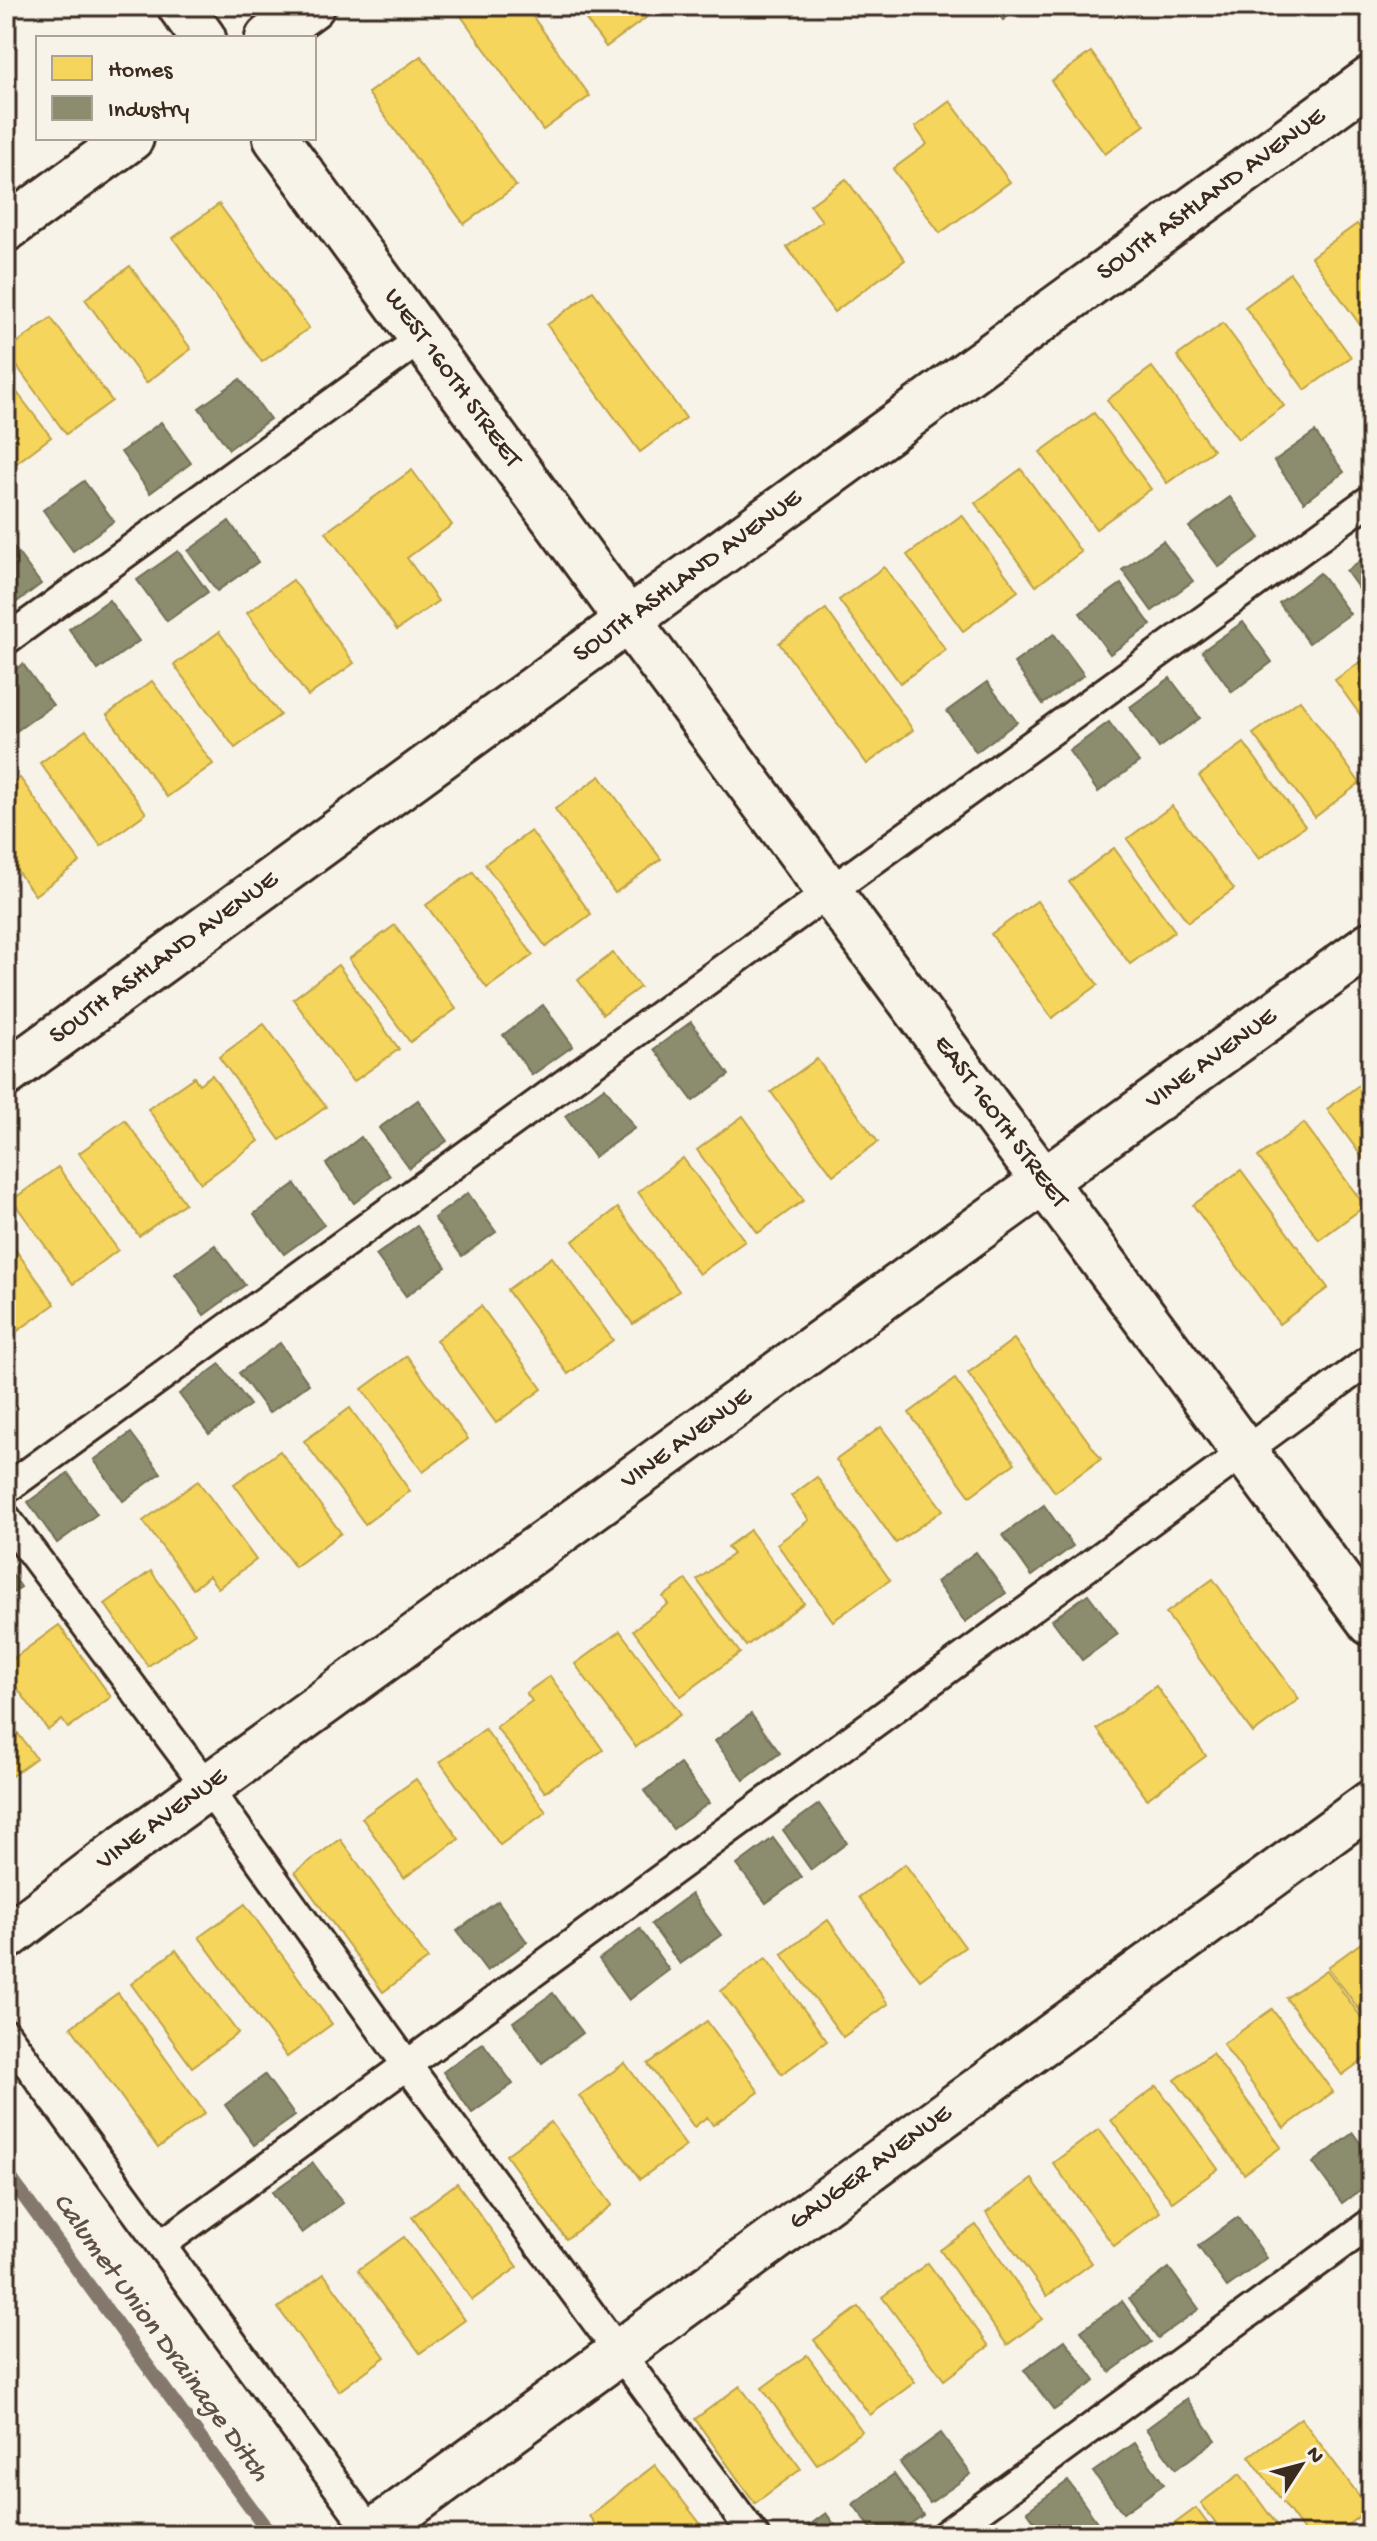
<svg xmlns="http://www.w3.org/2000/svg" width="1377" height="2541" viewBox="0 0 1377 2541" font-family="'Gochi Hand',sans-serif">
	<rect width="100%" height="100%" fill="#f7f3e8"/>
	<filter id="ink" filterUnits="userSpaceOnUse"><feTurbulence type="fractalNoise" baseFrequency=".0125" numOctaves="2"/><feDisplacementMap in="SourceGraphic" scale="16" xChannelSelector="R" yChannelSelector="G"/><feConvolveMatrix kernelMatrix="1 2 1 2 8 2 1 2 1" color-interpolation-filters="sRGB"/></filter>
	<g filter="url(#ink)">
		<g fill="#f6d55c" stroke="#bea249" stroke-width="2">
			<path d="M 460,6 L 525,6 L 590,96 L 543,130 L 456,9 Z"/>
			<path d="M 576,6 L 645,6 L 651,14 L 606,47 Z"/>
			<path d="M 1091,52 L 1145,125 L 1105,154 L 1051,81 Z"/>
			<path d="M 421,56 L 516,186 L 464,224 L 368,93 Z"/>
			<path d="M 950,101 L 1010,182 L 940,233 L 893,169 L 927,144 L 915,127 Z"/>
			<path d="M 846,179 L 905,260 L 834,312 L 787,247 L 822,221 L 810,205 Z"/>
			<path d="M 219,204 L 309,328 L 262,362 L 173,238 Z"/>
			<path d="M 1357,224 L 1371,244 L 1371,340 L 1311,257 Z"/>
			<path d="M 130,266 L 191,349 L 146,383 L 85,299 Z"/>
			<path d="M 1290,273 L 1351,357 L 1305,390 L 1245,307 Z"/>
			<path d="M 593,291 L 686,418 L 640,452 L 547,325 Z"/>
			<path d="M 51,318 L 112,401 L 66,434 L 6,351 Z"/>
			<path d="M 1223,323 L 1284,406 L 1238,439 L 1177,356 Z"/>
			<path d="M 1152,367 L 1213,450 L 1167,483 L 1107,400 Z"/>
			<path d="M 6,378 L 51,437 L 6,471 Z"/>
			<path d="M 1094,413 L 1151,489 L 1096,529 L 1040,452 Z"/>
			<path d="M 1021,469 L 1081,552 L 1036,586 L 975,503 Z"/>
			<path d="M 412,470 L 452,525 L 407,558 L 438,601 L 397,630 L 326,532 Z"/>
			<path d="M 962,515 L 1018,591 L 963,631 L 907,555 Z"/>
			<path d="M 884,567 L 946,650 L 900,683 L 839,600 Z"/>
			<path d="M 293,580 L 354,663 L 308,696 L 247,613 Z"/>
			<path d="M 826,609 L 913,730 L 867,764 L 779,643 Z"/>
			<path d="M 219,632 L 280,715 L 235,748 L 174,665 Z"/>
			<path d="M 1371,654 L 1371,730 L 1335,680 Z"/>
			<path d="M 152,681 L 213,764 L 167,797 L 107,715 Z"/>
			<path d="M 1300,700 L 1360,783 L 1315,817 L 1253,734 Z"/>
			<path d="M 86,730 L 146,813 L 101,846 L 40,763 Z"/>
			<path d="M 1244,743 L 1305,826 L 1259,859 L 1199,776 Z"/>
			<path d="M 600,776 L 661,859 L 615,893 L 555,809 Z"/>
			<path d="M 20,778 L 80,862 L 35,895 L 6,856 L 6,788 Z"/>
			<path d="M 1172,806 L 1234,889 L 1188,922 L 1127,839 Z"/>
			<path d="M 531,831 L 591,914 L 546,947 L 485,864 Z"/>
			<path d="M 1114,848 L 1175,931 L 1130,964 L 1069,882 Z"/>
			<path d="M 473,872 L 533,955 L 487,988 L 426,905 Z"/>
			<path d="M 1037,901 L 1098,985 L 1052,1018 L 991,934 Z"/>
			<path d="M 395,925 L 456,1009 L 410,1042 L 349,959 Z"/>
			<path d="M 613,953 L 640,987 L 603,1014 L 578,980 Z"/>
			<path d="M 338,965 L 399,1049 L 353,1082 L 293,999 Z"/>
			<path d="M 264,1024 L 326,1107 L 280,1140 L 219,1057 Z"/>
			<path d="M 817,1059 L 878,1142 L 833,1175 L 771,1092 Z"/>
			<path d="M 212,1075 L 259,1141 L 201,1183 L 148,1109 L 194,1077 L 199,1084 Z"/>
			<path d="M 1371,1076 L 1371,1169 L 1327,1109 Z"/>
			<path d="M 743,1116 L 804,1200 L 758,1233 L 697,1150 Z"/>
			<path d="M 125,1120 L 185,1203 L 139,1236 L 79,1153 Z"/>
			<path d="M 1304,1123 L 1365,1206 L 1319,1240 L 1258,1157 Z"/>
			<path d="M 683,1158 L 745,1241 L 699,1274 L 638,1192 Z"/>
			<path d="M 58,1167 L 118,1250 L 73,1284 L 12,1200 Z"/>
			<path d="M 1241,1170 L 1328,1288 L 1279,1324 L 1193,1205 Z"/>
			<path d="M 618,1208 L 679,1291 L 633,1324 L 573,1241 Z"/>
			<path d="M 6,1237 L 55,1304 L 9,1337 L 6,1333 Z"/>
			<path d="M 552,1257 L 613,1340 L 568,1374 L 507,1290 Z"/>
			<path d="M 481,1306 L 542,1389 L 496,1423 L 436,1340 Z"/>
			<path d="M 1014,1339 L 1101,1459 L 1055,1492 L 968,1373 Z"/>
			<path d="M 6,1356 L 17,1371 L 6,1379 Z"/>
			<path d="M 407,1356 L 468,1439 L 423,1472 L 362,1389 Z"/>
			<path d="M 955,1379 L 1015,1463 L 970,1496 L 909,1413 Z"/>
			<path d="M 350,1408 L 410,1491 L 365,1524 L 304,1441 Z"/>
			<path d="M 881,1427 L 943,1510 L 896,1543 L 836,1460 Z"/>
			<path d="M 280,1451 L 341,1533 L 295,1567 L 234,1484 Z"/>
			<path d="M 817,1477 L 890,1580 L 833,1621 L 777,1544 L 809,1520 L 791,1496 Z"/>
			<path d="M 198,1481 L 256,1560 L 218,1588 L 209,1576 L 193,1589 L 143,1521 Z"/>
			<path d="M 750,1530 L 804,1603 L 746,1646 L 697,1580 L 733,1554 L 727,1547 Z"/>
			<path d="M 151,1571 L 195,1633 L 148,1666 L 105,1604 Z"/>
			<path d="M 1213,1579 L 1299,1699 L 1253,1733 L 1166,1613 Z"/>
			<path d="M 686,1580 L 740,1653 L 681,1696 L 633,1630 L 668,1604 L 663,1597 Z"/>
			<path d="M 59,1625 L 111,1697 L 68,1728 L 62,1720 L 48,1730 L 6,1673 L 6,1664 Z"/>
			<path d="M 620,1631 L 681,1714 L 636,1747 L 575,1664 Z"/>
			<path d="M 550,1676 L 603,1750 L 545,1792 L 496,1727 L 532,1701 L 526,1693 Z"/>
			<path d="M 1156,1686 L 1206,1756 L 1147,1799 L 1097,1729 Z"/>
			<path d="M 6,1717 L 36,1758 L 6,1780 Z"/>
			<path d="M 485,1729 L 546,1812 L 500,1845 L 440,1762 Z"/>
			<path d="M 416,1779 L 459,1839 L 404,1878 L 362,1818 Z"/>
			<path d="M 340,1839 L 428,1959 L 383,1992 L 295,1872 Z"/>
			<path d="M 905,1864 L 965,1947 L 920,1980 L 859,1897 Z"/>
			<path d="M 245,1904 L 332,2024 L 287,2057 L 199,1937 Z"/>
			<path d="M 828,1920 L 888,2004 L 843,2037 L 782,1954 Z"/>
			<path d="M 1368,1938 L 1371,1942 L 1371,2026 L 1328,1967 Z"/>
			<path d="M 176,1950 L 238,2033 L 192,2067 L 131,1984 Z"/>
			<path d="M 766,1958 L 827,2041 L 782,2074 L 721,1991 Z"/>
			<path d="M 1327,1970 L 1371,2031 L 1371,2054 L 1342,2075 L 1286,1998 Z"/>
			<path d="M 118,1993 L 205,2113 L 158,2148 L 71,2027 Z"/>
			<path d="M 1272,2009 L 1333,2092 L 1284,2128 L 1223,2044 Z"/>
			<path d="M 707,2021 L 759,2092 L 713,2125 L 707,2117 L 694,2127 L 648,2064 Z"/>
			<path d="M 1212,2053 L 1281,2147 L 1244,2174 L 1175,2080 Z"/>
			<path d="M 625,2063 L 686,2146 L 640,2179 L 579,2096 Z"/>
			<path d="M 1157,2086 L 1218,2169 L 1172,2202 L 1111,2120 Z"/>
			<path d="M 551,2122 L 612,2205 L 566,2239 L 506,2155 Z"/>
			<path d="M 1099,2129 L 1160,2212 L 1114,2246 L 1053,2163 Z"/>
			<path d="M 1032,2179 L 1092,2263 L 1047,2296 L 986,2213 Z"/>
			<path d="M 457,2183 L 518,2267 L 472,2300 L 412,2217 Z"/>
			<path d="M 976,2225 L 1042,2319 L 1007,2345 L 940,2250 Z"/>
			<path d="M 404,2237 L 465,2320 L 420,2353 L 358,2270 Z"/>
			<path d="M 928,2263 L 989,2346 L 944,2380 L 882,2297 Z"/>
			<path d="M 324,2274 L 385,2357 L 339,2391 L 278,2308 Z"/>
			<path d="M 859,2307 L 915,2382 L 870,2415 L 814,2340 Z"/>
			<path d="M 807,2355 L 862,2431 L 817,2464 L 762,2388 Z"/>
			<path d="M 740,2386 L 801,2469 L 755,2503 L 695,2419 Z"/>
			<path d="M 1301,2418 L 1369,2509 L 1334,2535 L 1307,2535 L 1249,2456 Z"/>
			<path d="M 655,2465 L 706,2531 L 700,2535 L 603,2535 L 589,2516 Z"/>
			<path d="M 1240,2474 L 1284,2535 L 1225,2535 L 1201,2503 Z"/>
			<path d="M 1196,2508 L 1216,2535 L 1159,2535 Z"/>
		</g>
		<g fill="#8c8c6e" stroke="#746f56" stroke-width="2">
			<path d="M 992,6 L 1021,6 L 1003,20 Z"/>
			<path d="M 240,379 L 270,419 L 229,449 L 199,408 Z"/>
			<path d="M 161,422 L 191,463 L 150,493 L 121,452 Z"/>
			<path d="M 1315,432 L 1344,472 L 1304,502 L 1274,461 Z"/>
			<path d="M 84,481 L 114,521 L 73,551 L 43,510 Z"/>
			<path d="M 1230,497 L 1260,538 L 1219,567 L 1189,527 Z"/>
			<path d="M 229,521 L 258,562 L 217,591 L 188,551 Z"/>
			<path d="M 6,537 L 41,584 L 6,610 Z"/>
			<path d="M 1163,541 L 1193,581 L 1152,611 L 1122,570 Z"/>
			<path d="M 178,551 L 208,592 L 167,621 L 137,580 Z"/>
			<path d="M 1371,553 L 1371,606 L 1346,571 Z"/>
			<path d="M 1320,573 L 1350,614 L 1309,643 L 1279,603 Z"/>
			<path d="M 1121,584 L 1151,625 L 1110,654 L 1080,613 Z"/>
			<path d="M 109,600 L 139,641 L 98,670 L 69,629 Z"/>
			<path d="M 1243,622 L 1272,662 L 1232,692 L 1202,651 Z"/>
			<path d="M 1054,634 L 1084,675 L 1043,704 L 1014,663 Z"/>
			<path d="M 23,664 L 53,705 L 12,734 L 6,726 L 6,676 Z"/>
			<path d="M 1170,678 L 1200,718 L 1159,748 L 1130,707 Z"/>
			<path d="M 987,682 L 1017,722 L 976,752 L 947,711 Z"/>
			<path d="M 1109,722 L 1139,762 L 1098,792 L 1069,751 Z"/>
			<path d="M 543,1005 L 573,1046 L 532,1075 L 503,1035 Z"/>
			<path d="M 691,1022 L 729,1075 L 693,1101 L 654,1049 Z"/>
			<path d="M 605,1087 L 635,1128 L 594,1157 L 565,1116 Z"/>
			<path d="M 418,1100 L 447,1141 L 409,1168 L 379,1128 Z"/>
			<path d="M 361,1137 L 390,1176 L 354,1203 L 326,1164 Z"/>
			<path d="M 295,1184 L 324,1225 L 284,1254 L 254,1214 Z"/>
			<path d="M 468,1193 L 496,1232 L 462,1256 L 434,1218 Z"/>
			<path d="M 417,1226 L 446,1267 L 406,1296 L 376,1255 Z"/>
			<path d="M 215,1245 L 245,1285 L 204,1315 L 175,1274 Z"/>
			<path d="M 1371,1264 L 1371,1286 L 1361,1272 Z"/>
			<path d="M 280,1343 L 309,1384 L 269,1413 L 239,1373 Z"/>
			<path d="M 220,1364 L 250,1405 L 209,1434 L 179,1394 Z"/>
			<path d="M 131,1433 L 161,1473 L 123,1501 L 94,1460 Z"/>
			<path d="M 68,1473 L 97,1514 L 57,1543 L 28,1502 Z"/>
			<path d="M 1044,1505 L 1073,1546 L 1032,1576 L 1003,1535 Z"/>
			<path d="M 976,1552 L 1006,1593 L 965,1622 L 936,1582 Z"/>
			<path d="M 6,1565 L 21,1587 L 6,1598 Z"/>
			<path d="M 1088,1594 L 1118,1634 L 1082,1660 L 1052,1620 Z"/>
			<path d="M 751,1714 L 780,1753 L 744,1780 L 715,1741 Z"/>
			<path d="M 680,1764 L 709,1803 L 673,1829 L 644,1791 Z"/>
			<path d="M 819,1804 L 847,1843 L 811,1870 L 783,1830 Z"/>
			<path d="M 773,1838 L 802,1877 L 766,1903 L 737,1865 Z"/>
			<path d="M 691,1894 L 721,1935 L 680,1964 L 651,1924 Z"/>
			<path d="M 498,1901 L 527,1942 L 487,1971 L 457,1931 Z"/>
			<path d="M 640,1929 L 669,1970 L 629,2000 L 599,1959 Z"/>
			<path d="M 553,1993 L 583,2033 L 542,2063 L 513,2022 Z"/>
			<path d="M 483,2043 L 513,2084 L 472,2113 L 443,2072 Z"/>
			<path d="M 265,2075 L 295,2116 L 254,2145 L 225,2105 Z"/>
			<path d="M 1353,2133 L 1371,2158 L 1371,2182 L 1342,2203 L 1313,2163 Z"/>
			<path d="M 313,2163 L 343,2203 L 302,2233 L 272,2192 Z"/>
			<path d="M 1238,2217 L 1267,2258 L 1227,2287 L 1198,2246 Z"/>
			<path d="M 1169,2268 L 1199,2309 L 1158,2338 L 1129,2298 Z"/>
			<path d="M 1122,2301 L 1151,2342 L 1110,2372 L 1081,2331 Z"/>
			<path d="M 1065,2340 L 1095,2381 L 1054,2410 L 1024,2370 Z"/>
			<path d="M 1187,2399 L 1216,2440 L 1176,2469 L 1146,2429 Z"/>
			<path d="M 941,2433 L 971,2474 L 930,2503 L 900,2463 Z"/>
			<path d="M 1134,2443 L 1164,2484 L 1123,2513 L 1093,2472 Z"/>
			<path d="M 894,2474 L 923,2515 L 895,2535 L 876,2535 L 853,2504 Z"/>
			<path d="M 1068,2481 L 1097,2522 L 1080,2535 L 1044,2535 L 1027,2511 Z"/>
			<path d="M 826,2513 L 842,2535 L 796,2535 Z"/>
			<path d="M 1008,2521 L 1019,2535 L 989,2535 Z"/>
		</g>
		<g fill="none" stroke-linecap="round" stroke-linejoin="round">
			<path stroke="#84786c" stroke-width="14" d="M 6,2172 L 271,2535"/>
			<defs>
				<g id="service">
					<path d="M 6,640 L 422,338"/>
					<path d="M 6,1489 L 1371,499"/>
					<path d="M 6,1518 L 207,1787 L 407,2065 L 754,2535"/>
					<path d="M 6,2034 L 373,2535"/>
					<path d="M 161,2245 L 1371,1359"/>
					<path d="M 945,2535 L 1371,2223"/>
				</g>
				<g id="minor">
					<path d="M 180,6 L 203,38"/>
					<path d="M 268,38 L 312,6"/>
					<path id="s1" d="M 276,138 L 628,620 L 1371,1623"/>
					<path d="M 6,229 L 131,138"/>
					<path id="s2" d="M 6,1074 L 1371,79"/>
					<path id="s3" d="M 6,1938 L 126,1846 L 1371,944"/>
					<path id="s4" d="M 372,2533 L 1371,1803"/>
				</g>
			</defs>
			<use href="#service" stroke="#3b2a1e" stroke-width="34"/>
			<use href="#minor" stroke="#3b2a1e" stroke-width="50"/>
			<use href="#service" stroke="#f7f3e8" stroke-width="28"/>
			<use href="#minor" stroke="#f7f3e8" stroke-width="44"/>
		</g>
	</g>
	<g text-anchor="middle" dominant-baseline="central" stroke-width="8" stroke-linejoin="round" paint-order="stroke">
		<g font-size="26" fill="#3b2a1e" stroke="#f7f3e8">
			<text stroke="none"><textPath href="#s2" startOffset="1492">SOUTH ASHLAND AVENUE</textPath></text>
			<text stroke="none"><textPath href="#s1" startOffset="298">WEST 160TH STREET</textPath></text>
			<text stroke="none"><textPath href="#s2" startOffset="844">SOUTH ASHLAND AVENUE</textPath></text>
			<text stroke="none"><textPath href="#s2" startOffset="196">SOUTH ASHLAND AVENUE</textPath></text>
			<text stroke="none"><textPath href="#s3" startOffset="1492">VINE AVENUE</textPath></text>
			<text stroke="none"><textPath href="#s1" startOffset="1222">EAST 160TH STREET</textPath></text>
			<text stroke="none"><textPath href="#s3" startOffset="844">VINE AVENUE</textPath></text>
			<text stroke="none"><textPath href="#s3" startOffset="196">VINE AVENUE</textPath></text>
			<text stroke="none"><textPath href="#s4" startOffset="618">GAUGER AVENUE</textPath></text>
		</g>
		<g font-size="28" font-style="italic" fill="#5f5145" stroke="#f7f3e8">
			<text transform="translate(160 2338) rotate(54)">Calumet Union Drainage Ditch</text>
		</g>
	</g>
	<rect width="1377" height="2541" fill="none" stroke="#f7f3e8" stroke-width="32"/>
	<rect x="16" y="16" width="1345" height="2509" fill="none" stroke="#3b2a1e" stroke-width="3" filter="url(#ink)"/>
	<rect x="36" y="36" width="280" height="104" fill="#f7f3e8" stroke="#aca397" stroke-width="2"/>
	<rect x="52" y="56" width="40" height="24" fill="#f6d55c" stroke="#aca397" stroke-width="2"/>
	<text x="108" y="76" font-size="24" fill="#3b2a1e">Homes</text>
	<rect x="52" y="96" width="40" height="24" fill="#8c8c6e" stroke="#aca397" stroke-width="2"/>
	<text x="108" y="116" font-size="24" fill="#3b2a1e">Industry</text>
	<g transform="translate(1301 2465) rotate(54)" stroke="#f7f3e8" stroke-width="6" paint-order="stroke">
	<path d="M0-6L14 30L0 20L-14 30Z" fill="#3b2a1e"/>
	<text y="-12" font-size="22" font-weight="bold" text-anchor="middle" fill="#3b2a1e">N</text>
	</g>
</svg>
